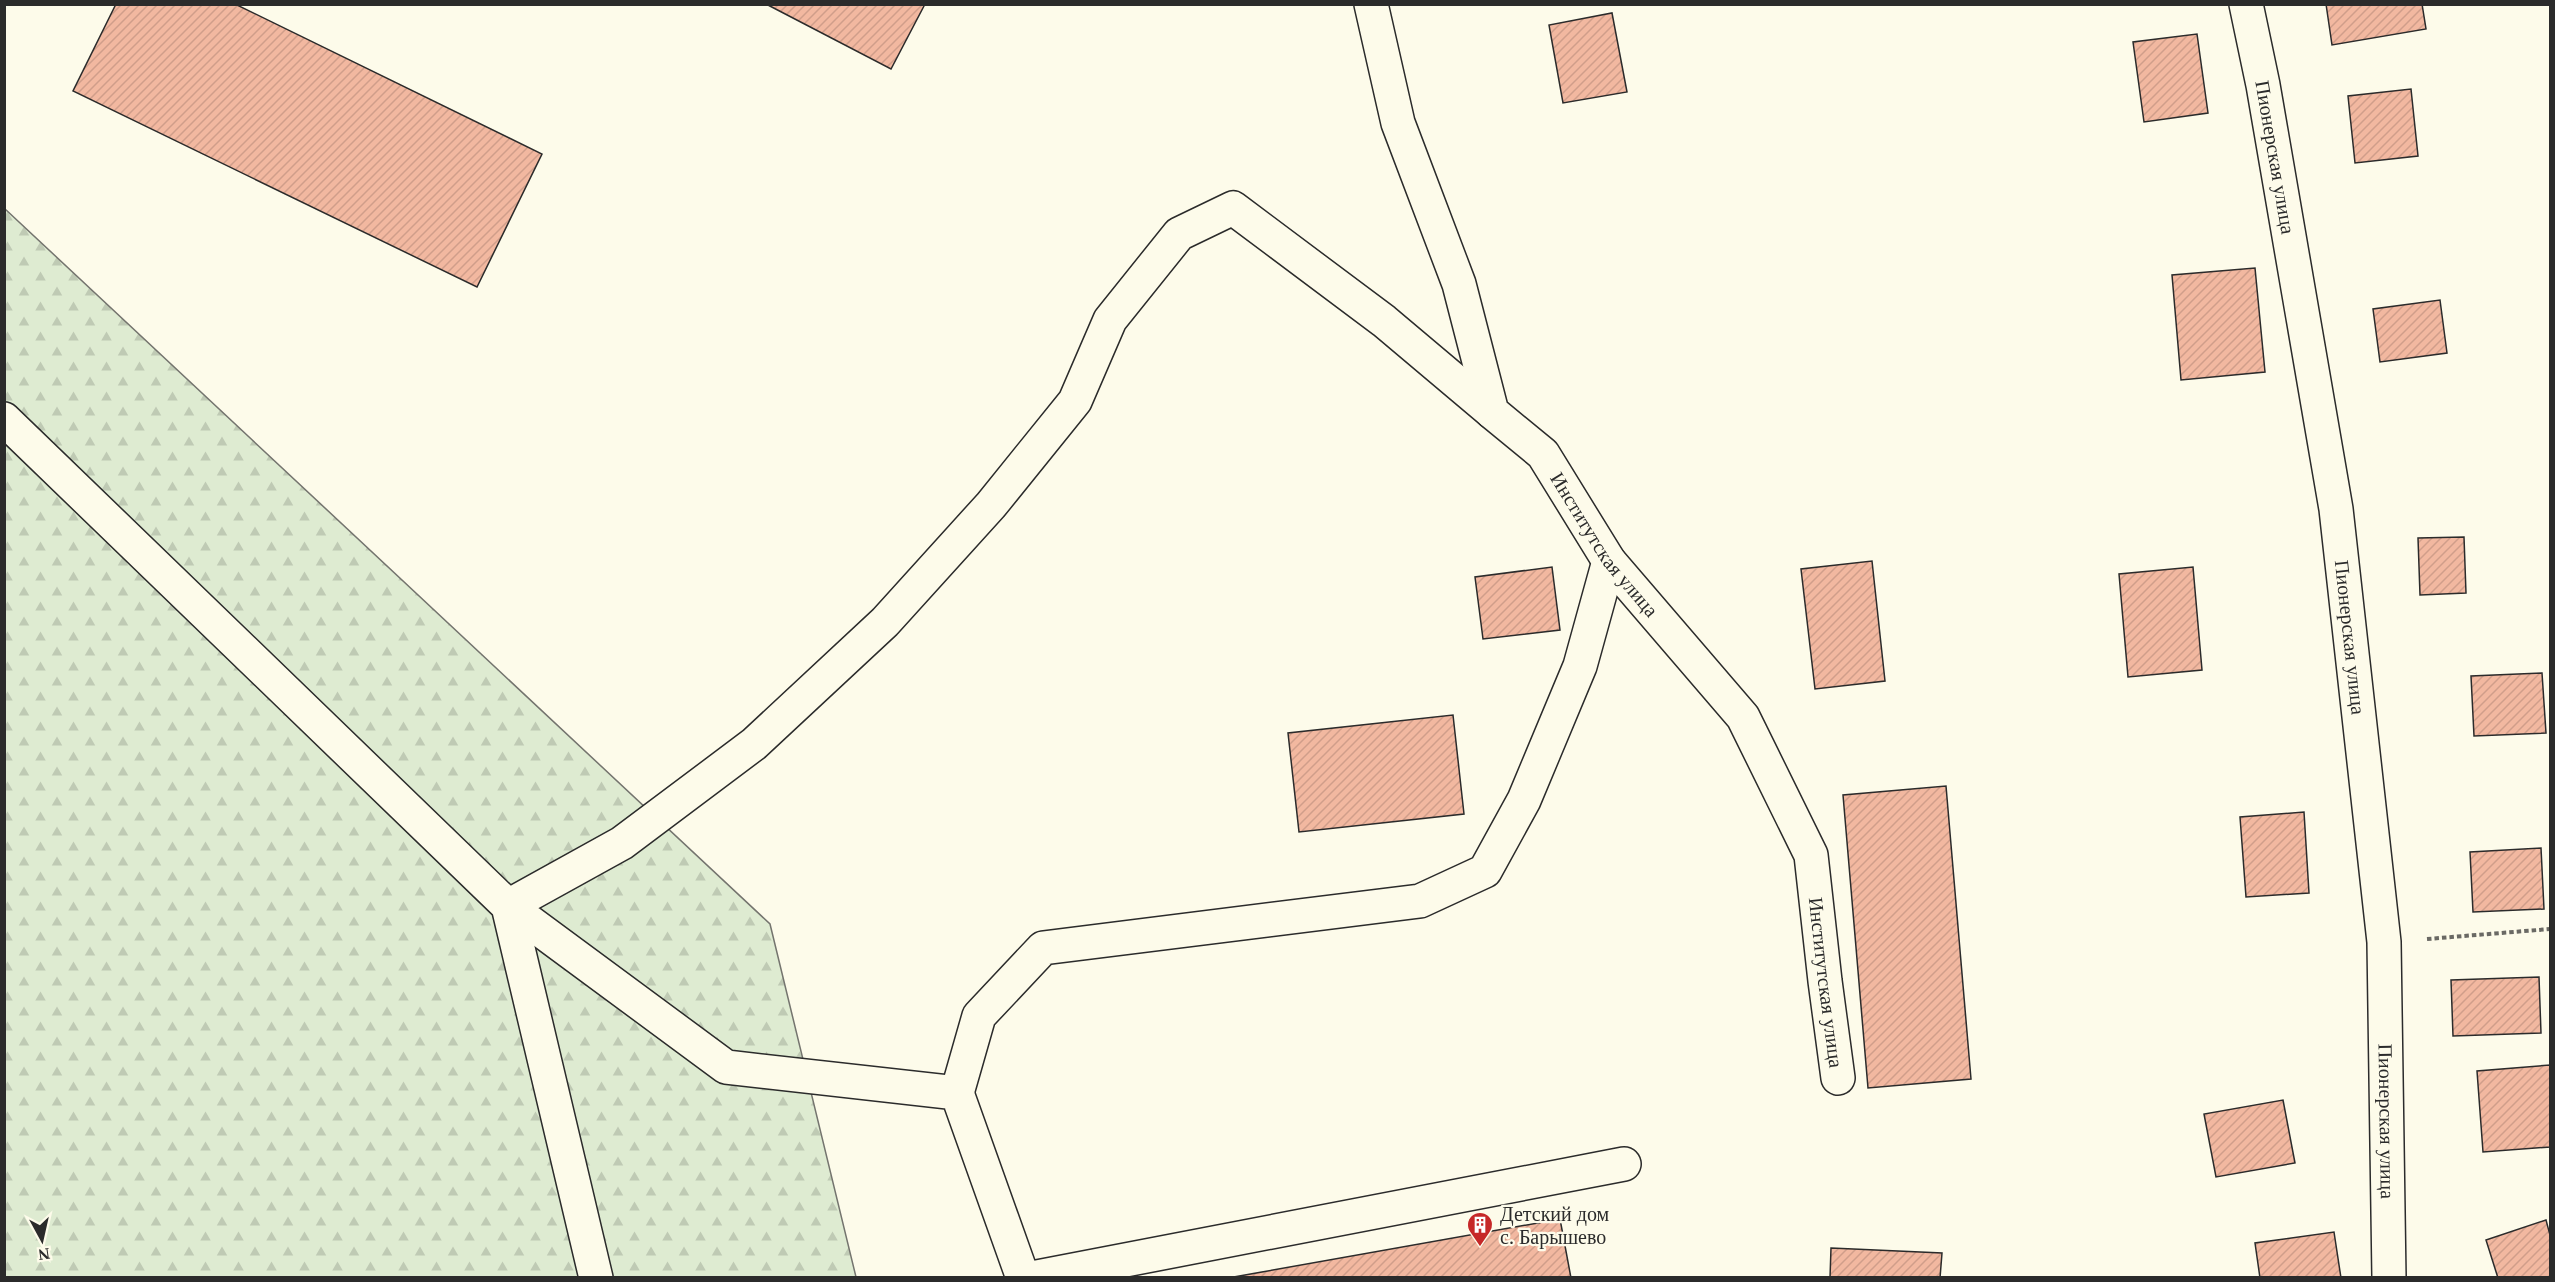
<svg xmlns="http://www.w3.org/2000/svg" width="2555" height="1282" viewBox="0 0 2555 1282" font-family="Georgia,serif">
	<defs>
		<pattern id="forest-firs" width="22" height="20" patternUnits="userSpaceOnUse" patternTransform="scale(1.5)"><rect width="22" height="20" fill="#deebd1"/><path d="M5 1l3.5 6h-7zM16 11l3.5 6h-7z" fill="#bfcab4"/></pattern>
		<pattern id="building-hatch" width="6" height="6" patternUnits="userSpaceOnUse" patternTransform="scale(1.5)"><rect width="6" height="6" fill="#f2b8a0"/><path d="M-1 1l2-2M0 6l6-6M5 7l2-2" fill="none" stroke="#d09e8a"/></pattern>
	</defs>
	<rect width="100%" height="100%" fill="#fdfbea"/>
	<path fill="url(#forest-firs)" stroke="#74746e" stroke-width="1.5" d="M 4,208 L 770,924 L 856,1277 L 5,1277 Z"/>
	<g fill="url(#building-hatch)" stroke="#2b2b2b" stroke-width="1.5">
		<path d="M 116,4 L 235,4 L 542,154 L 477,287 L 73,91 Z"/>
		<path d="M 766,4 L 925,4 L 891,69 Z"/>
		<path d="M 2326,4 L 2422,4 L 2426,29 L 2332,45 Z"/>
		<path d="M 1612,13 L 1627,92 L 1563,103 L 1549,25 Z"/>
		<path d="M 2197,34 L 2208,113 L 2144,122 L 2133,42 Z"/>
		<path d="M 2411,89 L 2418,156 L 2355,163 L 2348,96 Z"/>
		<path d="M 2255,268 L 2265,372 L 2181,380 L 2172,275 Z"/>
		<path d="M 2440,300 L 2447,353 L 2380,362 L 2373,309 Z"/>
		<path d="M 2464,537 L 2466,593 L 2420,595 L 2418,538 Z"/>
		<path d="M 1872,561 L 1885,681 L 1815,689 L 1801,569 Z"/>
		<path d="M 1552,567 L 1560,630 L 1483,639 L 1475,577 Z"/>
		<path d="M 2193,567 L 2202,670 L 2128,677 L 2119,574 Z"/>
		<path d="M 2542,673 L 2546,733 L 2474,736 L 2471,676 Z"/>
		<path d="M 1453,715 L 1464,814 L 1299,832 L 1288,733 Z"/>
		<path d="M 1946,786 L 1971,1079 L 1868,1088 L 1843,795 Z"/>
		<path d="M 2304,812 L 2309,893 L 2246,897 L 2240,817 Z"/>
		<path d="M 2541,848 L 2544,909 L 2473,912 L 2470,852 Z"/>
		<path d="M 2539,977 L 2541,1033 L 2453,1036 L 2451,980 Z"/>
		<path d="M 2550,1065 L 2550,1147 L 2483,1152 L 2477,1071 Z"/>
		<path d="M 2283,1100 L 2295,1163 L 2216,1177 L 2204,1114 Z"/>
		<path d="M 1560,1219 L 1571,1278 L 1228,1278 Z"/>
		<path d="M 2546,1220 L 2550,1235 L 2550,1278 L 2498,1278 L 2486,1240 Z"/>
		<path d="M 2334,1232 L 2341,1278 L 2260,1278 L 2255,1243 Z"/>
		<path d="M 1831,1248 L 1942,1253 L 1940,1278 L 1830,1278 Z"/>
	</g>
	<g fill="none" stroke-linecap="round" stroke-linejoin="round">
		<defs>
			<g id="minor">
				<path id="s1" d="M 1371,4 L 1398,123 L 1459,284 L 1492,412 L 1543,454 L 1609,561 L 1743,717 L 1811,855 L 1825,981 L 1838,1078"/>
				<path id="s2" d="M 2246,4 L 2263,85 L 2336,509 L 2384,942 L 2389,1278"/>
				<path d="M 4,419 L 508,906 L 596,1278"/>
				<path d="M 957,1093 L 979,1016 L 1043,948 L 1420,901 L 1485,871 L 1524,800 L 1580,666 L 1609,561"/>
				<path d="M 1023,1278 L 957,1093 L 726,1067 L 508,906 L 622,843 L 754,744 L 885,622 L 991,505 L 1075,401 L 1110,320 L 1179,234 L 1233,208 L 1384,321 L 1492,412"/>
				<path d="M 1032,1278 L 1624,1164"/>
			</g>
		</defs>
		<use href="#minor" stroke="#2b2b2b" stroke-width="36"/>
		<path stroke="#6a6964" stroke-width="4" stroke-dasharray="4.5 3" stroke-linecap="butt" d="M 2427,939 L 2550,929"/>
		<use href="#minor" stroke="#fdfbea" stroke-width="33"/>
	</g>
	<defs>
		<symbol id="building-pin" viewBox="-11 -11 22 30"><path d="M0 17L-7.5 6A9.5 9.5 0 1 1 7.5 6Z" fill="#c62828" stroke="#fdfbea"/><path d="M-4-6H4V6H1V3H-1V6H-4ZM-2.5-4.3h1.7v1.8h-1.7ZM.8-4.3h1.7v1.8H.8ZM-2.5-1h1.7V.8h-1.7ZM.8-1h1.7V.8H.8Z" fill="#fff"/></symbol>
	</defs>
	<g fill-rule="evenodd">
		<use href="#building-pin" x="1465" y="1210" width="30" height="40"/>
	</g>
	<g text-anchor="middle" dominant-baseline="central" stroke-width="4.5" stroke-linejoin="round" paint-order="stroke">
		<g font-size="20" fill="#2b2b2b" stroke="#fdfbea">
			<text stroke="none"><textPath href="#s2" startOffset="156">Пионерская улица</textPath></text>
			<text stroke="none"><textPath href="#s1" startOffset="602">Институтская улица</textPath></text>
			<text stroke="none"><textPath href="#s2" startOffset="642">Пионерская улица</textPath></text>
			<text stroke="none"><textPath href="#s1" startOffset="1106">Институтская улица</textPath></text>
			<text stroke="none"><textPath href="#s2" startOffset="1128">Пионерская улица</textPath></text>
		</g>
		<g font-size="20" fill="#2b2b2b" stroke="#fdfbea" text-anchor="start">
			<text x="1500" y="1214">Детский дом<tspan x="1500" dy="23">с. Барышево</tspan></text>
		</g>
	</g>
	<rect width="2555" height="1282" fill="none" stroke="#2b2b2b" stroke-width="12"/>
	<g transform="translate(42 1240) rotate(172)" stroke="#fdfbea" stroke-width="4.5" paint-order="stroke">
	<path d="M0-4.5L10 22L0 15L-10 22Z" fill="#2b2b2b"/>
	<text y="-9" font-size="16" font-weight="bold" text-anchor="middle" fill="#2b2b2b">N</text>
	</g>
</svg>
